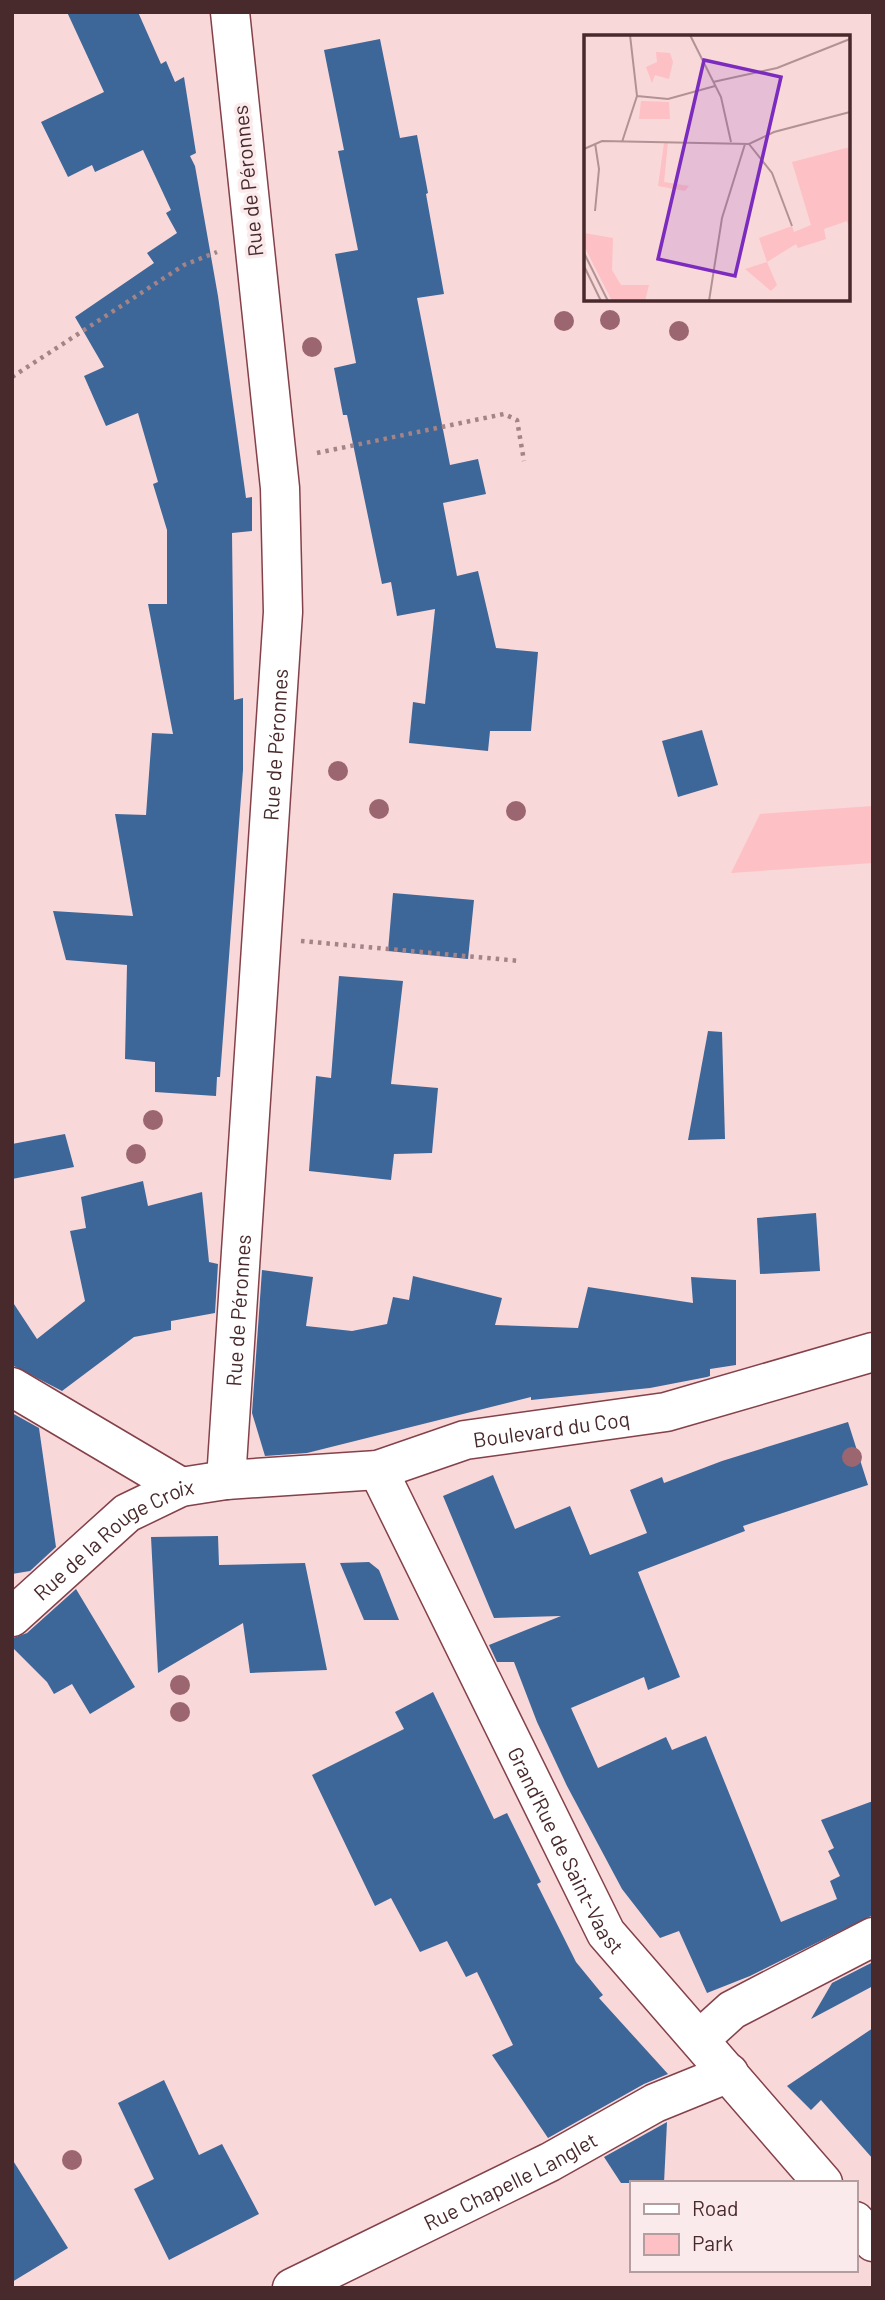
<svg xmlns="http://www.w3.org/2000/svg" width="885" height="2300" viewBox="0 0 885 2300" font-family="Barlow,sans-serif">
	<rect width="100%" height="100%" fill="#f9d8da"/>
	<path fill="#fdc0c4" d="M 873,806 L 873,863 L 731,873 L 760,814 Z"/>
	<g fill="#3d6798">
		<path d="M 67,12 L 138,12 L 161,64 L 166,61 L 175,82 L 184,77 L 196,153 L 190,156 L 195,166 L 218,296 L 246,498 L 252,497 L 252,531 L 232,533 L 234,700 L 243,698 L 243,770 L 220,1077 L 217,1077 L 216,1096 L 155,1092 L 155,1062 L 125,1059 L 127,965 L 66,960 L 53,911 L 133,916 L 115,814 L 146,815 L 152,733 L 173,734 L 148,604 L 167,604 L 167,530 L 153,484 L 158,482 L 138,413 L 106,426 L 84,376 L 104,367 L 75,317 L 154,263 L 147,253 L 177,233 L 166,213 L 171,210 L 143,150 L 95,172 L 92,165 L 68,177 L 41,122 L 104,92 Z"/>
		<path d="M 380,39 L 400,138 L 417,135 L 428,193 L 426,194 L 444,294 L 417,298 L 450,465 L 478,459 L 486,494 L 443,503 L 457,576 L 478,571 L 496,648 L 538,652 L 531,731 L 490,731 L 488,751 L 409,743 L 413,702 L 425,704 L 435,609 L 397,616 L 391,582 L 382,584 L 347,415 L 343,415 L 334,368 L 356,363 L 335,254 L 358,250 L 338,151 L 344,150 L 324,50 Z"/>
		<path d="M 702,730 L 718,785 L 678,797 L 662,741 Z"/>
		<path d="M 393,893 L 474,900 L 468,959 L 388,951 Z"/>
		<path d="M 339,976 L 403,981 L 391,1084 L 438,1088 L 432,1153 L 394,1154 L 391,1180 L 309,1171 L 316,1076 L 331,1078 Z"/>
		<path d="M 708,1031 L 722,1032 L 725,1139 L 688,1140 Z"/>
		<path d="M 65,1134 L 74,1167 L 12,1179 L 12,1144 Z"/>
		<path d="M 143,1181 L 148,1206 L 202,1192 L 209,1262 L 218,1264 L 215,1313 L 171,1321 L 171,1330 L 134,1337 L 62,1391 L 12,1365 L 12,1301 L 37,1339 L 85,1301 L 70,1231 L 86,1228 L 81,1197 Z"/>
		<path d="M 816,1213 L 820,1271 L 760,1274 L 757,1218 Z"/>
		<path d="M 262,1270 L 313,1277 L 306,1326 L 352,1331 L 387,1324 L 393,1297 L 409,1300 L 413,1276 L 502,1298 L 495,1325 L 578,1328 L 588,1287 L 693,1303 L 691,1277 L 736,1280 L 736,1365 L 710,1369 L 710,1376 L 707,1377 L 650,1388 L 531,1400 L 531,1397 L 307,1453 L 265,1456 L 252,1413 Z"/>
		<path d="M 12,1413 L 39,1428 L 56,1547 L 30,1571 L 12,1574 Z"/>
		<path d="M 848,1422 L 868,1485 L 743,1526 L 745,1531 L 638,1572 L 680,1677 L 648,1690 L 644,1677 L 571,1708 L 598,1768 L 666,1737 L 672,1750 L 706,1736 L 781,1922 L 837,1899 L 830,1881 L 840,1876 L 828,1851 L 834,1848 L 821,1820 L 873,1801 L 873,1915 L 750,1976 L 707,1993 L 679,1931 L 660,1938 L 622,1889 L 567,1786 L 537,1722 L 514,1662 L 497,1662 L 489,1645 L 561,1616 L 494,1618 L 443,1496 L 493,1475 L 515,1529 L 570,1506 L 590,1555 L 647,1533 L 630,1490 L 662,1477 L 664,1483 L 722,1461 Z"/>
		<path d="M 218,1536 L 219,1565 L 305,1563 L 327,1670 L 250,1673 L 243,1623 L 158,1673 L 151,1537 Z"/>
		<path d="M 369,1562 L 379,1570 L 399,1620 L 364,1620 L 340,1563 Z"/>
		<path d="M 76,1589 L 135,1687 L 90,1714 L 72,1684 L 54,1694 L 47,1682 L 12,1647 L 13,1638 L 27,1633 Z"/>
		<path d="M 433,1692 L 494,1819 L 507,1813 L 541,1882 L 537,1884 L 576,1962 L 603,1995 L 599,1998 L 668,2074 L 644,2084 L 548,2138 L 492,2055 L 513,2045 L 477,1972 L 466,1977 L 447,1941 L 420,1952 L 391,1898 L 375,1906 L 312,1775 L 404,1729 L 395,1712 Z"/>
		<path d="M 873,1962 L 873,1986 L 811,2019 L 832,1983 Z"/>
		<path d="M 873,2028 L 873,2159 L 821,2100 L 811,2110 L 787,2086 Z"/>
		<path d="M 164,2080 L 199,2155 L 222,2144 L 259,2214 L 169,2260 L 134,2189 L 154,2179 L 118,2103 Z"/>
		<path d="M 667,2122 L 664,2183 L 621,2183 L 604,2157 Z"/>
		<path d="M 12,2159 L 68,2248 L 12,2282 Z"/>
	</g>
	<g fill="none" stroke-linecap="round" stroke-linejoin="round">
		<defs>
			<g id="minor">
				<path d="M 12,1387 L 181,1487"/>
				<path id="s1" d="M 378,1470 L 606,1933 L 823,2183"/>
				<path id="s2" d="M 226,1480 L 283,612 L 280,488 L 230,12"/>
				<path id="s3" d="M 12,1617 L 127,1513 L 181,1487 L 226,1480 L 378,1470 L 465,1440 L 666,1412 L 873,1352"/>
				<path d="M 700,2039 L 732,2010 L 873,1937"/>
				<path d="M 855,2221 L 873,2242"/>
				<path id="s4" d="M 292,2288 L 550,2162 L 655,2103 L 729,2073"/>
			</g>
		</defs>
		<use href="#minor" stroke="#844149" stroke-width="41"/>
		<g stroke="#a48486" stroke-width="4.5" stroke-dasharray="3.5 5" stroke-linecap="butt">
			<path d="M 12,377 L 184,265 L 217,252"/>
			<path d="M 317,453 L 504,414 L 517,420 L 524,461"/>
			<path d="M 301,941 L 520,961"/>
		</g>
		<use href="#minor" stroke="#fff" stroke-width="38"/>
	</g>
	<g fill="#9c6670">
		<circle cx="610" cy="320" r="10"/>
		<circle cx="564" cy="321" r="10"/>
		<circle cx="679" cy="331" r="10"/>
		<circle cx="312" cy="347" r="10"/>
		<circle cx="338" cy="771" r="10"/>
		<circle cx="379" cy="809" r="10"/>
		<circle cx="516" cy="811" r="10"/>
		<circle cx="153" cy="1120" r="10"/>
		<circle cx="136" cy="1154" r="10"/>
		<circle cx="852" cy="1457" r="10"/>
		<circle cx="180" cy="1685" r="10"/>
		<circle cx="180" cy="1712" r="10"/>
		<circle cx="72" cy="2160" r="10"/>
	</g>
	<g text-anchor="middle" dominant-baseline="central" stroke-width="7" stroke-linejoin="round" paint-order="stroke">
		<g font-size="21" fill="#48292c" stroke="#fbeaeb">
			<text transform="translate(247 181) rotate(-96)">Rue de Péronnes</text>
			<text stroke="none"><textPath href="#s2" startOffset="737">Rue de Péronnes</textPath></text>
			<text stroke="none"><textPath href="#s2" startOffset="170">Rue de Péronnes</textPath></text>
			<text stroke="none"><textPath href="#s3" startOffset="592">Boulevard du Coq</textPath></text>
			<text stroke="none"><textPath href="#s3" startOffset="130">Rue de la Rouge Croix</textPath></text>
			<text stroke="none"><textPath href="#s1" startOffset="424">Grand'Rue de Saint-Vaast</textPath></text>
			<text stroke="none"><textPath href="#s4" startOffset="243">Rue Chapelle Langlet</textPath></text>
		</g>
	</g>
	<g transform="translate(584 35)">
		<rect width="266" height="266" fill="#f9d8da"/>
		<path d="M 72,17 L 86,18 L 89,27 L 85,44 L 71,40 L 68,48 L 62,32 L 73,27 ZM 57,66 L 85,67 L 86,84 L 55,84 ZM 84,107 L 80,147 L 105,151 L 101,156 L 74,151 L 80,108 ZM 266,112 L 266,195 L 263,186 L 240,194 L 242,204 L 214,213 L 212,209 L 183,227 L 193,250 L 187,256 L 161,234 L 183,227 L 175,203 L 208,191 L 210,197 L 227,190 L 208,127 ZM 0,198 L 29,203 L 28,235 L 37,250 L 65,250 L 61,266 L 28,266 L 0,211 Z" fill="#fdc0c4"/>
		<path fill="none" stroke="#b29294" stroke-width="2" d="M 106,0 L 137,62 L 147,107M 129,47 L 193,33 L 266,4M 53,61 L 84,64 L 131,51M 38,107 L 53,61 L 46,0M 11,108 L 15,134 L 11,176M 165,109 L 188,138 L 208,191M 0,114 L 18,106 L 165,109 L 190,97 L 266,77M 0,218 L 24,266M 0,231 L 17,266M 125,266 L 138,183 L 161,109"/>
		<path fill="#7b2cbf" fill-opacity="0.15" stroke="#7b2cbf" stroke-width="3.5" d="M 120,25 L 197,42 L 151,241 L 74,224 Z"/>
		<rect width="266" height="266" fill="none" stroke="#48292c" stroke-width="3.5"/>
	</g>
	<rect width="885" height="2300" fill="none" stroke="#48292c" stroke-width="28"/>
	<rect x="630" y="2181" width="228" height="91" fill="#fbeaeb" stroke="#b39d9f" stroke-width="2"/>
	<rect x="644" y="2204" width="35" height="10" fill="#ffffff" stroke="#b39d9f" stroke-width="2"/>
	<text x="692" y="2216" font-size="21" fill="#48292c">Road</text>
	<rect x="644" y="2234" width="35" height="21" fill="#fdc0c4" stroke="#b39d9f" stroke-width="2"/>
	<text x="692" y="2251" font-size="21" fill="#48292c">Park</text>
</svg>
